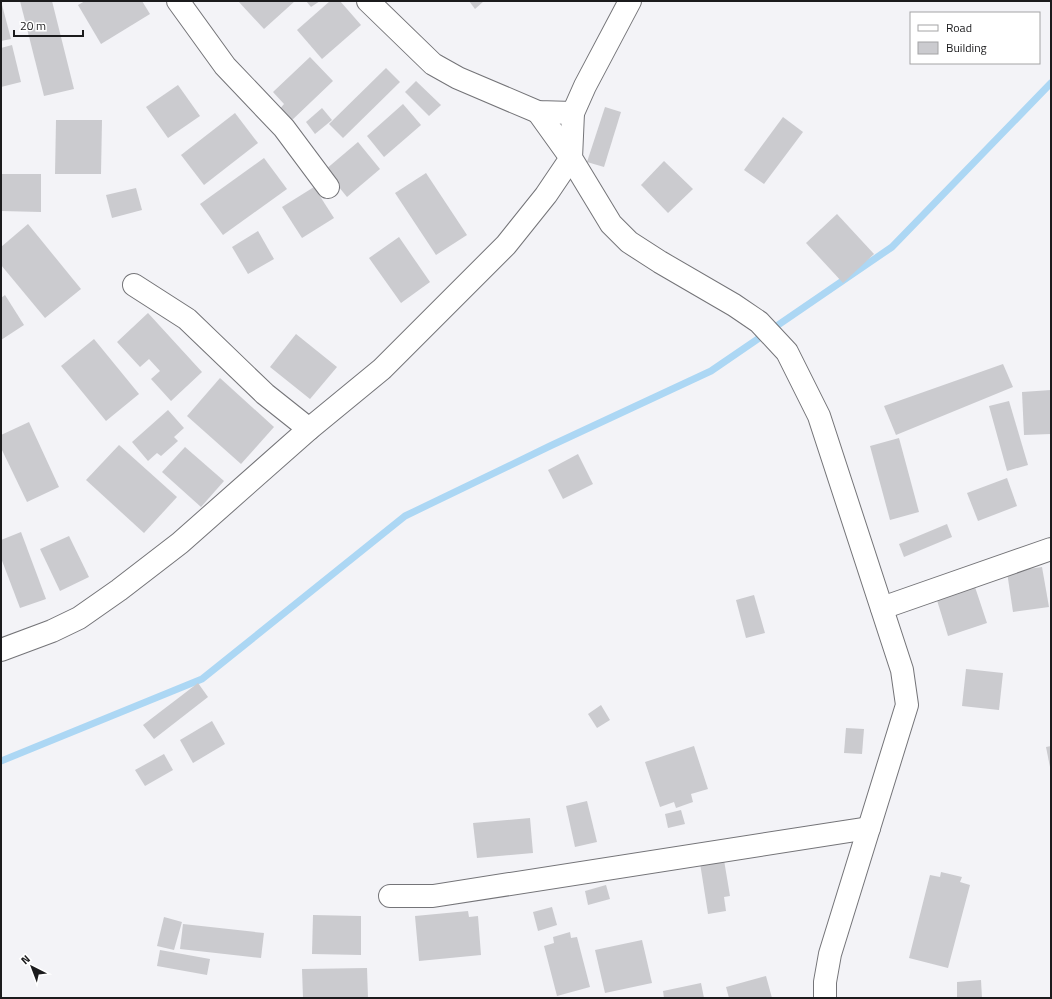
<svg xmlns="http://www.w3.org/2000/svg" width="1052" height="999" viewBox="0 0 1052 999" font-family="'Titillium Web',sans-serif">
	<rect width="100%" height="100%" fill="#f3f3f7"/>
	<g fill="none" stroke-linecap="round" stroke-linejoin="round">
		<path stroke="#acd7f4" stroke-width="7" d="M 1,761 L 202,679 L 405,516 L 550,446 L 711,371 L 892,247 L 1051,83"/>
	</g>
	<g fill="#cbcbcf">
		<path d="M 1,1 L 11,39 L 1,41 Z"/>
		<path d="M 20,1 L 52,1 L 74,89 L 44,96 Z"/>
		<path d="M 85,1 L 142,1 L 150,14 L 101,44 L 78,5 Z"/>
		<path d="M 238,1 L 295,1 L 264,29 Z"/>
		<path d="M 306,1 L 320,1 L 311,7 Z"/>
		<path d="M 330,1 L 340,1 L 361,25 L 322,59 L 297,30 Z"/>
		<path d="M 469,1 L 484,1 L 475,9 Z"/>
		<path d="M 12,45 L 21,82 L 1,87 L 1,48 Z"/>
		<path d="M 310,57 L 333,81 L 290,122 L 279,110 L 284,104 L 273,92 Z"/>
		<path d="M 386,68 L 400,82 L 343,138 L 329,124 Z"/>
		<path d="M 416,81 L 441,105 L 429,116 L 405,92 Z"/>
		<path d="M 178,85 L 200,116 L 168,138 L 146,107 Z"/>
		<path d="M 403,104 L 421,125 L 384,157 L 367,136 Z"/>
		<path d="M 605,107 L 621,112 L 604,167 L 587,162 Z"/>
		<path d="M 322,108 L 332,120 L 315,134 L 306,122 Z"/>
		<path d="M 235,113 L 258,143 L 204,185 L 181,155 Z"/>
		<path d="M 783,117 L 803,132 L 764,184 L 744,170 Z"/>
		<path d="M 56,120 L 102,120 L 101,174 L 55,174 Z"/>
		<path d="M 358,142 L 380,169 L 347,197 L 325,170 Z"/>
		<path d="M 264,158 L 287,189 L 223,235 L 200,204 Z"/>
		<path d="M 664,161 L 693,189 L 668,213 L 641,185 Z"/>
		<path d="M 426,173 L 467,235 L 436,255 L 395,193 Z"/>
		<path d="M 1,174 L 41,174 L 41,212 L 1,211 Z"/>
		<path d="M 314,187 L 334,218 L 302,238 L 282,207 Z"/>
		<path d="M 136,188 L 142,210 L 112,218 L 106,195 Z"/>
		<path d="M 837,214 L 874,254 L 843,283 L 806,243 Z"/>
		<path d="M 28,224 L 81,289 L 45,318 L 1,265 L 1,247 Z"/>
		<path d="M 258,231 L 274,259 L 248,274 L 232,247 Z"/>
		<path d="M 399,237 L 430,282 L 401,303 L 369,258 Z"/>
		<path d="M 5,295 L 24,325 L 1,340 L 1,298 Z"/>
		<path d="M 148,313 L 202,372 L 171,401 L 151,379 L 160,371 L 149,359 L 140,367 L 117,342 Z"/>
		<path d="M 296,334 L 337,367 L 310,399 L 270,367 Z"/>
		<path d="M 94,339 L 139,394 L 106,421 L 61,366 Z"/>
		<path d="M 1003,364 L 1013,387 L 896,435 L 884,406 Z"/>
		<path d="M 220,378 L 274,427 L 241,464 L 187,416 Z"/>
		<path d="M 1051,390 L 1051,434 L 1024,435 L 1022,392 Z"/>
		<path d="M 1009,401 L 1028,465 L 1007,471 L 989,406 Z"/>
		<path d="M 168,410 L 184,428 L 174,437 L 178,441 L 161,456 L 157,453 L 148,461 L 132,442 Z"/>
		<path d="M 29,422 L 59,487 L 27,502 L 1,448 L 1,435 Z"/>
		<path d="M 899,438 L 919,512 L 890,520 L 870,446 Z"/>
		<path d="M 119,445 L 177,497 L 144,533 L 86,480 Z"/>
		<path d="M 185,447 L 224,481 L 201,507 L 162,472 Z"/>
		<path d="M 578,454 L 593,484 L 563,499 L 548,470 Z"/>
		<path d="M 1007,478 L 1017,506 L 978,521 L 967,493 Z"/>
		<path d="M 947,524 L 952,537 L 904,557 L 899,544 Z"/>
		<path d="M 21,532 L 46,599 L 20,608 L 1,558 L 1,540 Z"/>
		<path d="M 69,536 L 89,577 L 60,591 L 40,549 Z"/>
		<path d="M 1042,567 L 1049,607 L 1013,612 L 1007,572 Z"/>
		<path d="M 974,584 L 987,623 L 948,636 L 936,597 Z"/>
		<path d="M 754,595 L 765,633 L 746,638 L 736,600 Z"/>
		<path d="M 966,669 L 1003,673 L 999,710 L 962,706 Z"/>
		<path d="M 198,683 L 208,697 L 154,739 L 143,725 Z"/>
		<path d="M 601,705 L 610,720 L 597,728 L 588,714 Z"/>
		<path d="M 212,721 L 225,744 L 193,763 L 180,740 Z"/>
		<path d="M 846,728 L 864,729 L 862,754 L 844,753 Z"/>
		<path d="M 694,746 L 708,789 L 691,794 L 693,802 L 676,808 L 674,802 L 660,807 L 645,762 Z"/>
		<path d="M 1051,746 L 1051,767 L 1050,767 L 1046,747 Z"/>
		<path d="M 164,754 L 173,770 L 145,786 L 135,770 Z"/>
		<path d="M 587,801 L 597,842 L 575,847 L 566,806 Z"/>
		<path d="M 681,810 L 685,824 L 668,828 L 665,814 Z"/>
		<path d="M 530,818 L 533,853 L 477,858 L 473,823 Z"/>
		<path d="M 724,860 L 730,896 L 724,897 L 726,911 L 708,914 L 700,863 Z"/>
		<path d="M 941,872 L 962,877 L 960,882 L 970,885 L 948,968 L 909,958 L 930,875 L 940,877 Z"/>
		<path d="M 606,885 L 610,899 L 588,905 L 585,891 Z"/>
		<path d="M 552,907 L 557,925 L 538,931 L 533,912 Z"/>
		<path d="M 468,911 L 469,917 L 478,916 L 481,955 L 419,961 L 415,916 Z"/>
		<path d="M 313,915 L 361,916 L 361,955 L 312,954 Z"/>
		<path d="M 164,917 L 182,922 L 174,950 L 157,946 Z"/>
		<path d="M 183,924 L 264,933 L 261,958 L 180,949 Z"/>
		<path d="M 570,932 L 571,938 L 577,937 L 590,987 L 557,996 L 544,946 L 554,943 L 553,937 Z"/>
		<path d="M 642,940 L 652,983 L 605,993 L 595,950 Z"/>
		<path d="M 160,950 L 210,959 L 207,975 L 157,966 Z"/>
		<path d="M 367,968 L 368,998 L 303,998 L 302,969 Z"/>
		<path d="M 766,976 L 772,998 L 729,998 L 726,987 Z"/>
		<path d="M 981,980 L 982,998 L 957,998 L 957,982 Z"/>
		<path d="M 701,983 L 704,998 L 664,998 L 663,991 Z"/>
	</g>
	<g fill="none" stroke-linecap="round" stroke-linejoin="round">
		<defs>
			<g id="minor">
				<path d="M 178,1 L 225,66 L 284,128 L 328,187"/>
				<path d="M 368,1 L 433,64 L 458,78 L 538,112 L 573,113"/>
				<path d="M 630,1 L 585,86 L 573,113 L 571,158 L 611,224 L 629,242 L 660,262 L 734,305 L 759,322 L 787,352 L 819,416 L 902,670 L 907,705 L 830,954 L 825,982 L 825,998"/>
				<path d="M 134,285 L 187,319 L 265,394 L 309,429"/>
				<path d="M 882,608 L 1051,549"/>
				<path d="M 1,650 L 52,631 L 79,618 L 119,590 L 180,543 L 309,429 L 382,369 L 506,245 L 546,195 L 571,158 L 538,112"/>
				<path d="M 390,896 L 433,896 L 869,828"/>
			</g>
		</defs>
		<use href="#minor" stroke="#747478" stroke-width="24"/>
		<use href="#minor" stroke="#fff" stroke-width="22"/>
	</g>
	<rect width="1052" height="999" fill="none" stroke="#1b1b1d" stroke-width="4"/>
	<rect x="910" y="12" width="130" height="52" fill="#ffffff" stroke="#a4a4a5"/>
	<rect x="918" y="25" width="20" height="6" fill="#ffffff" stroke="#a4a4a5"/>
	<text x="946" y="32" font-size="12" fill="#1b1b1d">Road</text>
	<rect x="918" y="42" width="20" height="12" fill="#cbcbcf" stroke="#a4a4a5"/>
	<text x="946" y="52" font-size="12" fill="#1b1b1d">Building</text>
	<g transform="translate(32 967) rotate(318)" stroke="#ffffff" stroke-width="3" paint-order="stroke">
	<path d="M0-3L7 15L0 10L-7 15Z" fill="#1b1b1d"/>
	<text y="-6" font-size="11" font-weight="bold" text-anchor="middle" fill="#1b1b1d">N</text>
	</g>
	<path d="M14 30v6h69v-6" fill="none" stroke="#1b1b1d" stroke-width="2"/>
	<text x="20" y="30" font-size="12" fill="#1b1b1d" stroke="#ffffff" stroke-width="3" paint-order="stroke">20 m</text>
</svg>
